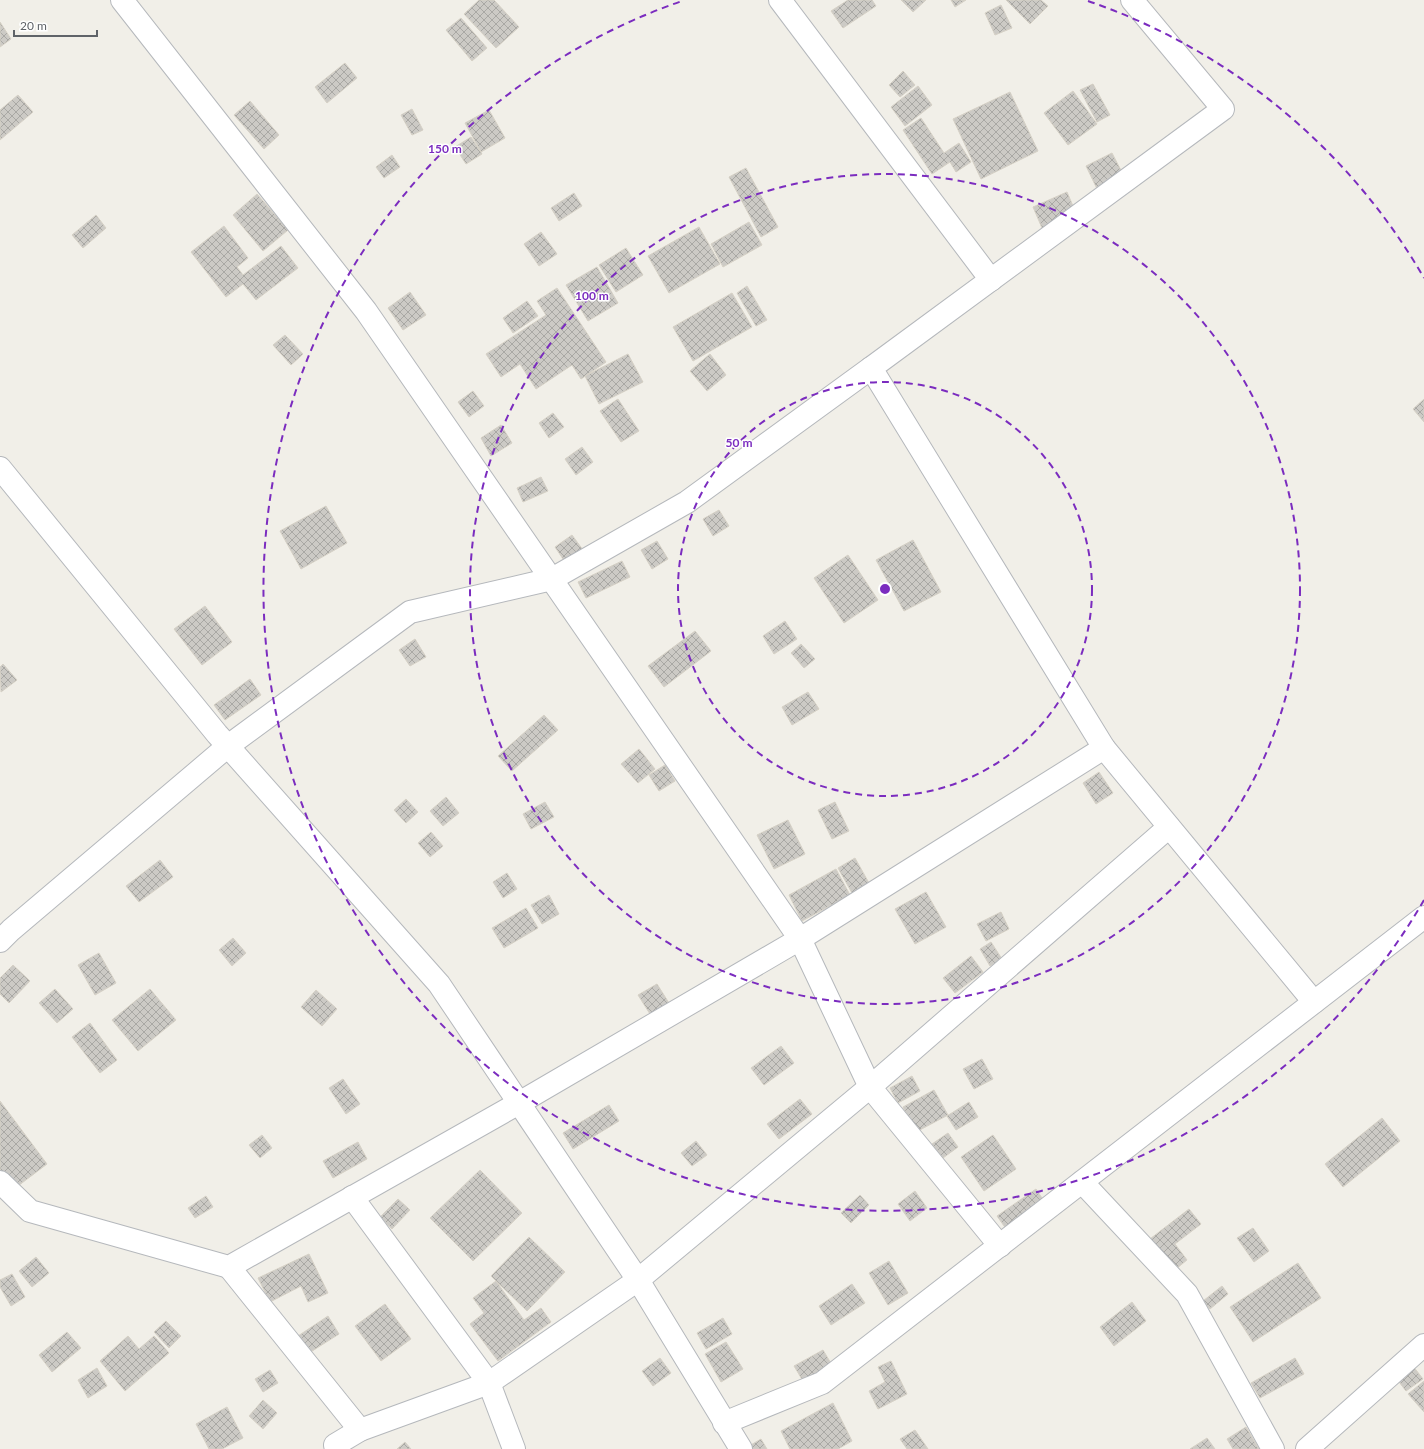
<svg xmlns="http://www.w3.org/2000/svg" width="1424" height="1449" viewBox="0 0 1424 1449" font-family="Lato,sans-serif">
	<defs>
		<pattern id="building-cross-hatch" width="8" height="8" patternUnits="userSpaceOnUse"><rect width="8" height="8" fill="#cccac5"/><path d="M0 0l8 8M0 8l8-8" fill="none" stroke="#a9a8a4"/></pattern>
	</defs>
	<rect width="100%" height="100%" fill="#f1efe8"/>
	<g fill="url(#building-cross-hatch)" stroke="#d6d1c6">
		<path d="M 479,0 L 494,0 L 519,27 L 496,48 L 464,14 Z"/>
		<path d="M 848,0 L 872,0 L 876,6 L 843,28 L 831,11 Z"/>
		<path d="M 901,0 L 926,0 L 913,12 Z"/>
		<path d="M 951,0 L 966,0 L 955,7 Z"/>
		<path d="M 1006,0 L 1041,0 L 1048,6 L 1030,24 Z"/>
		<path d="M 1001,5 L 1012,28 L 995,35 L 985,13 Z"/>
		<path d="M 461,18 L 487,48 L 472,61 L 446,30 Z"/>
		<path d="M 0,22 L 11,39 L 0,47 Z"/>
		<path d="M 345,63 L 357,78 L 327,103 L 315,87 Z"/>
		<path d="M 903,71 L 915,85 L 900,97 L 889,85 Z"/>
		<path d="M 1093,84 L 1110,115 L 1097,122 L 1080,90 Z"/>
		<path d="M 918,86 L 932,105 L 905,126 L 891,107 Z"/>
		<path d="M 1073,91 L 1097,124 L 1068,145 L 1044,113 Z"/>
		<path d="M 1010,92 L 1038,151 L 981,179 L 953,119 Z"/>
		<path d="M 18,95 L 33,112 L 0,140 L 0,110 Z"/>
		<path d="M 250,101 L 279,135 L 264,149 L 234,115 Z"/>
		<path d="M 412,109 L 423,130 L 412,135 L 401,115 Z"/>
		<path d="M 489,110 L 505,138 L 481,152 L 465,123 Z"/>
		<path d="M 921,118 L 944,153 L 959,143 L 971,162 L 956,172 L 950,162 L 932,174 L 903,130 Z"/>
		<path d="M 471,137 L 482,154 L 466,164 L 455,147 Z"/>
		<path d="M 1112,153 L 1126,180 L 1099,193 L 1086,166 Z"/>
		<path d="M 392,155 L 400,167 L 384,178 L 376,167 Z"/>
		<path d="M 746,168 L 778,227 L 761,237 L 729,177 Z"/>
		<path d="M 1067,192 L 1076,213 L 1042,228 L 1033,207 Z"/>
		<path d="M 574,193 L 582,206 L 559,221 L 551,208 Z"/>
		<path d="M 257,194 L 288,230 L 263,251 L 233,215 Z"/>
		<path d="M 96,215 L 106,228 L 83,248 L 72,235 Z"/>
		<path d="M 749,222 L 762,245 L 723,267 L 711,244 Z"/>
		<path d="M 224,226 L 248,258 L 237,267 L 243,275 L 281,246 L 298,268 L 256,300 L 243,284 L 226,297 L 191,252 Z"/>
		<path d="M 699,227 L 720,264 L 669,293 L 648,256 Z"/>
		<path d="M 541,232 L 557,254 L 539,266 L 524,244 Z"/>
		<path d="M 626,248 L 643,275 L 616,292 L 599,265 Z"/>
		<path d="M 597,267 L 618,303 L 588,321 L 566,285 Z"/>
		<path d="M 747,286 L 767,320 L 756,326 L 737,293 Z"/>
		<path d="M 557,288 L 606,362 L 581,379 L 572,365 L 536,389 L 520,364 L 501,377 L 486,354 L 546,315 L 537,301 Z"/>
		<path d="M 410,292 L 426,315 L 403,330 L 388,308 Z"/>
		<path d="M 732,293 L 752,327 L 693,361 L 673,327 Z"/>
		<path d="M 527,301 L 538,316 L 513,333 L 503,318 Z"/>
		<path d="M 285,335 L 303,354 L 291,365 L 273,345 Z"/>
		<path d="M 628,354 L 643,382 L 599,404 L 585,376 Z"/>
		<path d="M 710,354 L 726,375 L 707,391 L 690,371 Z"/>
		<path d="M 473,391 L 484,406 L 469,417 L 458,402 Z"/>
		<path d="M 618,399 L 639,431 L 621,442 L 600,411 Z"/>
		<path d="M 1424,399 L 1424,422 L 1413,409 Z"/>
		<path d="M 553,413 L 564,427 L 549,438 L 539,423 Z"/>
		<path d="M 501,425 L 512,443 L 491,456 L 481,438 Z"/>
		<path d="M 582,447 L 593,462 L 576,475 L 565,459 Z"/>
		<path d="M 541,477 L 548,491 L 523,502 L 517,488 Z"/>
		<path d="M 326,506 L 347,543 L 301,569 L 280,531 Z"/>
		<path d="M 719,510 L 729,526 L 713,536 L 703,519 Z"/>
		<path d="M 572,535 L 583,550 L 565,562 L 555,547 Z"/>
		<path d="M 913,540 L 941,592 L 904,611 L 876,560 Z"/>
		<path d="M 657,541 L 668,559 L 652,569 L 641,550 Z"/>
		<path d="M 848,555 L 878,600 L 844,623 L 814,578 Z"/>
		<path d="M 622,561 L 630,577 L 586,598 L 578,582 Z"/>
		<path d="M 205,606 L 232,642 L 202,665 L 174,629 Z"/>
		<path d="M 785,621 L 797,639 L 774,654 L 763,636 Z"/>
		<path d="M 695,631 L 711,651 L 664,687 L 648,666 Z"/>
		<path d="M 415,639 L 426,657 L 410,666 L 399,650 Z"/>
		<path d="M 801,644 L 815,659 L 804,668 L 791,653 Z"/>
		<path d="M 3,664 L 17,680 L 1,692 L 0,667 Z"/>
		<path d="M 250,679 L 261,695 L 225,720 L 214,705 Z"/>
		<path d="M 808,692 L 819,709 L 792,725 L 782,707 Z"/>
		<path d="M 544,715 L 558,730 L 512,771 L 498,756 Z"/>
		<path d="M 639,749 L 655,769 L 638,783 L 621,764 Z"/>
		<path d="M 665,765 L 675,781 L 659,791 L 649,775 Z"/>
		<path d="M 1099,772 L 1113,793 L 1096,804 L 1083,783 Z"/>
		<path d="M 446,797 L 459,813 L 443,826 L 430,811 Z"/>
		<path d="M 406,799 L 418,812 L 406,823 L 394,810 Z"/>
		<path d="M 545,802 L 554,817 L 531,829 L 523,814 Z"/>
		<path d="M 835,802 L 849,831 L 832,839 L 818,810 Z"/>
		<path d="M 788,820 L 805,854 L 774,869 L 757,835 Z"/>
		<path d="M 431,832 L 443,846 L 430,857 L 418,843 Z"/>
		<path d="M 855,858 L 869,883 L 852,893 L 838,868 Z"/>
		<path d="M 160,860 L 173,877 L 139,902 L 126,886 Z"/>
		<path d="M 836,869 L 850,895 L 802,921 L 789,895 Z"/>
		<path d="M 507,873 L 517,889 L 503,898 L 493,882 Z"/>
		<path d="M 926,892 L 946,927 L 915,944 L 895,909 Z"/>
		<path d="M 549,895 L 559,914 L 542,924 L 531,905 Z"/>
		<path d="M 526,908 L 538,928 L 504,948 L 492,928 Z"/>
		<path d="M 1001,912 L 1009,929 L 986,941 L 977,924 Z"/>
		<path d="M 233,938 L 246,953 L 232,966 L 219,950 Z"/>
		<path d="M 991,942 L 1002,959 L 990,966 L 980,949 Z"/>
		<path d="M 99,953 L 116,983 L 95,995 L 78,965 Z"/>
		<path d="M 971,956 L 983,972 L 955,993 L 943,978 Z"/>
		<path d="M 13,965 L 30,981 L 9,1003 L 0,994 L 0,978 Z"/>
		<path d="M 657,984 L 669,1003 L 650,1014 L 638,995 Z"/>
		<path d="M 55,989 L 73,1009 L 57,1023 L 39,1003 Z"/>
		<path d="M 150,989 L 176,1020 L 138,1051 L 112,1020 Z"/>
		<path d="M 316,990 L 337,1009 L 322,1026 L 301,1007 Z"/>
		<path d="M 90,1023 L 117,1060 L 100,1073 L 72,1037 Z"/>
		<path d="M 781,1046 L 794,1063 L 764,1085 L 751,1068 Z"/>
		<path d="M 982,1059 L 993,1079 L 974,1089 L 963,1069 Z"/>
		<path d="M 912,1076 L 920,1091 L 898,1103 L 890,1088 Z"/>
		<path d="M 343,1079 L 360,1104 L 346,1114 L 329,1088 Z"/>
		<path d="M 934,1090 L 948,1115 L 916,1132 L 903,1107 Z"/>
		<path d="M 800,1099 L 812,1114 L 779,1139 L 767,1124 Z"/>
		<path d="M 0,1101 L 47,1164 L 14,1189 L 0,1170 Z"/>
		<path d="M 969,1102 L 978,1117 L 956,1130 L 947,1116 Z"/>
		<path d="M 609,1105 L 619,1121 L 573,1149 L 563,1133 Z"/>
		<path d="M 1382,1118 L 1400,1141 L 1343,1187 L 1325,1164 Z"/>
		<path d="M 948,1133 L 958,1147 L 943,1158 L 932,1144 Z"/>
		<path d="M 262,1135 L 272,1148 L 260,1158 L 249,1145 Z"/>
		<path d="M 993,1135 L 1016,1169 L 984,1191 L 961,1157 Z"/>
		<path d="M 696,1141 L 707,1155 L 692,1166 L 681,1153 Z"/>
		<path d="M 358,1142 L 367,1159 L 333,1178 L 323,1161 Z"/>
		<path d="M 480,1170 L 522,1213 L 473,1261 L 430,1218 Z"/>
		<path d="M 1036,1189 L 1048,1207 L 1009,1233 L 997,1216 Z"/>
		<path d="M 915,1191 L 927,1208 L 910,1221 L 898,1204 Z"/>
		<path d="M 860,1195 L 869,1205 L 851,1223 L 841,1213 Z"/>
		<path d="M 206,1196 L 213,1207 L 195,1218 L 188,1208 Z"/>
		<path d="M 398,1199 L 410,1210 L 392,1229 L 380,1217 Z"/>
		<path d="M 1189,1209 L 1201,1224 L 1175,1244 L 1187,1260 L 1171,1273 L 1146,1242 Z"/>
		<path d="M 1253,1228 L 1269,1251 L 1254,1262 L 1237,1238 Z"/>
		<path d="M 529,1237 L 565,1272 L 527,1311 L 491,1276 Z"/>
		<path d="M 309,1254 L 328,1293 L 308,1302 L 301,1286 L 270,1302 L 258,1278 Z"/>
		<path d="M 36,1257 L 49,1273 L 32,1287 L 19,1271 Z"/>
		<path d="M 889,1261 L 908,1293 L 888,1305 L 869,1273 Z"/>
		<path d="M 1298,1263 L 1321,1298 L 1253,1342 L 1230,1307 Z"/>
		<path d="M 12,1274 L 25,1297 L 11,1306 L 0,1287 L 0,1280 Z"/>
		<path d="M 496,1281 L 524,1320 L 541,1308 L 551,1322 L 498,1361 L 470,1324 L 484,1313 L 473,1298 Z"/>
		<path d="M 852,1284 L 865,1303 L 831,1325 L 819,1306 Z"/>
		<path d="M 1222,1286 L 1228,1294 L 1210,1309 L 1203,1301 Z"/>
		<path d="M 1132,1302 L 1146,1321 L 1114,1346 L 1100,1327 Z"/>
		<path d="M 385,1304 L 411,1339 L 381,1361 L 355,1326 Z"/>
		<path d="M 328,1316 L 339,1334 L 309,1353 L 298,1336 Z"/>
		<path d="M 723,1318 L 732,1334 L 706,1349 L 697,1333 Z"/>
		<path d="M 166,1321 L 181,1336 L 169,1348 L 154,1332 Z"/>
		<path d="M 67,1332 L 81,1348 L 52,1372 L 39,1355 Z"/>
		<path d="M 128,1336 L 139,1349 L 154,1336 L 169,1353 L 125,1391 L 100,1361 Z"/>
		<path d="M 726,1342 L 743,1369 L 721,1382 L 705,1354 Z"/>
		<path d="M 823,1350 L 832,1365 L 803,1381 L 794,1366 Z"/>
		<path d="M 660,1358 L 671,1373 L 653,1386 L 642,1371 Z"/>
		<path d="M 1295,1358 L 1304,1374 L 1260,1398 L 1251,1383 Z"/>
		<path d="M 891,1361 L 907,1394 L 878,1409 L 869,1391 L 885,1382 L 878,1367 Z"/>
		<path d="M 1413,1366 L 1423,1379 L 1406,1391 L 1396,1378 Z"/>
		<path d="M 97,1368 L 107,1386 L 88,1398 L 78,1380 Z"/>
		<path d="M 270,1370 L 278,1383 L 263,1392 L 255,1379 Z"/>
		<path d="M 1424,1381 L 1424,1412 L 1408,1394 Z"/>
		<path d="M 263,1400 L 277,1413 L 263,1429 L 249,1416 Z"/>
		<path d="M 833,1403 L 852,1441 L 838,1449 L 790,1449 L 781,1431 Z"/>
		<path d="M 227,1407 L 243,1438 L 222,1449 L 209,1449 L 196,1424 Z"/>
		<path d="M 1246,1427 L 1259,1449 L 1233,1449 L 1227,1439 Z"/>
		<path d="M 915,1430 L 928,1449 L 907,1449 L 900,1439 Z"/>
		<path d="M 1207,1438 L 1215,1449 L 1190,1449 Z"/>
		<path d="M 761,1439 L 767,1449 L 744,1449 Z"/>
		<path d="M 405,1442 L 411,1449 L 397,1449 Z"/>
	</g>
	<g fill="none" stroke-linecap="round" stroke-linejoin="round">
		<defs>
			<g id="minor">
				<path d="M 122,0 L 366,311 L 800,939 L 870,1087 L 1000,1246"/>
				<path d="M 780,0 L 991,280"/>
				<path d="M 1132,0 L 1223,109 L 871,368 L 1104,748 L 1314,1002"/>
				<path d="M 0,468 L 217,734 L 439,984 L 638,1280 L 741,1449"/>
				<path d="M 0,941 L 11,930 L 228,746 L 410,612 L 552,579 L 687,502 L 871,368"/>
				<path d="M 0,1182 L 30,1211 L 229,1267 L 519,1103 L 800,939 L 1104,748"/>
				<path d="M 1082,1182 L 1187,1294 L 1273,1449"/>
				<path d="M 352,1197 L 489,1383 L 514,1449"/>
				<path d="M 229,1267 L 360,1430 L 489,1383 L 638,1280 L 870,1087 L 1169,827"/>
				<path d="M 724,1423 L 822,1383 L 1424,917"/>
				<path d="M 336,1449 L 335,1445 L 360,1430"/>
				<path d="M 1307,1449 L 1424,1345"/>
			</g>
		</defs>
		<use href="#minor" stroke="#b5b8bc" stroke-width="24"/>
		<use href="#minor" stroke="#fff" stroke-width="22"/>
	</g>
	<g fill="none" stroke="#7b2cbf" stroke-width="2" stroke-dasharray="7 5">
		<circle cx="885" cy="589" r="207"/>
		<circle cx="885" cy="589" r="415"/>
		<path d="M1424 900A622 622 0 1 1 682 1M1088 1A622 622 0 0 1 1424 278"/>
	</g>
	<circle cx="885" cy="589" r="6" fill="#7b2cbf" stroke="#fff" stroke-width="2"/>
	<g font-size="12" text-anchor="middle" font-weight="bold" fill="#7b2cbf" stroke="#fff" stroke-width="3" stroke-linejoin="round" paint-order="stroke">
		<text x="445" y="153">150 m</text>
		<text x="592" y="300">100 m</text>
		<text x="739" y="447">50 m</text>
	</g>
	<path d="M14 30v6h83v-6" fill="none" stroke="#5f6368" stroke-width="2"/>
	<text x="20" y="30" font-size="12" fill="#5f6368" stroke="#ffffff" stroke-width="3" paint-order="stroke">20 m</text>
</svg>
